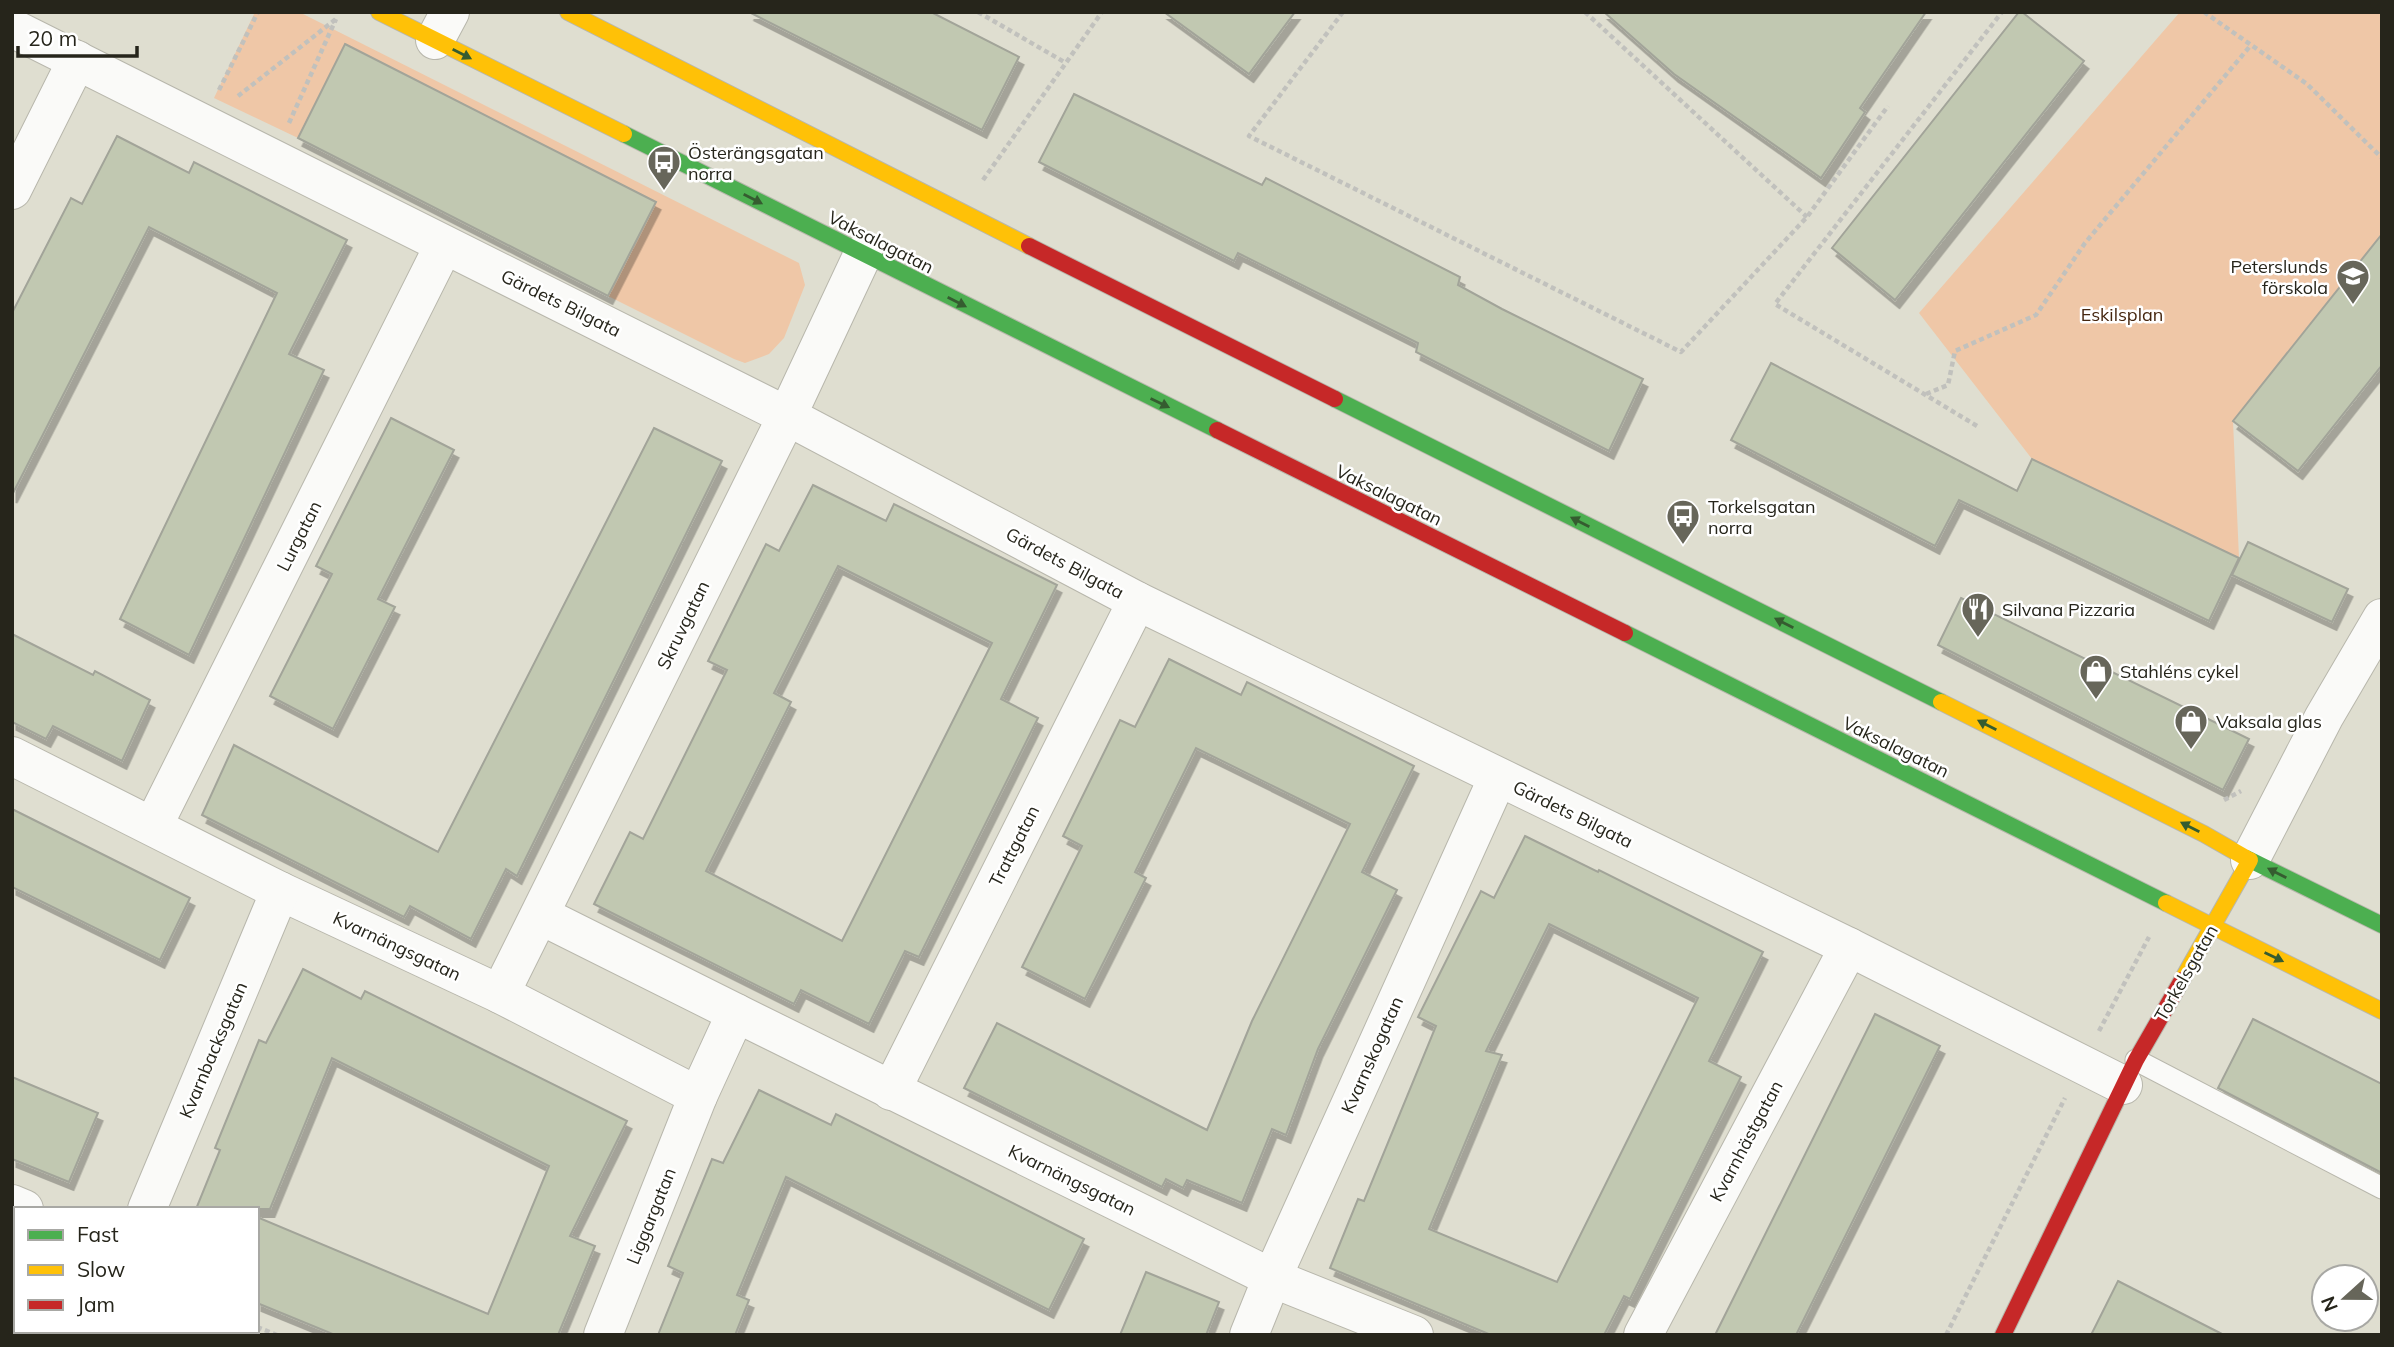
<svg xmlns="http://www.w3.org/2000/svg" width="2394" height="1347" viewBox="0 0 2394 1347" font-family="Mulish,sans-serif">
	<defs>
		<filter id="shadow"><feDropShadow dx="4.5" dy="8" stdDeviation="0" flood-color="#0004"/></filter>
	</defs>
	<rect width="100%" height="100%" fill="#dfded0"/>
	<g fill="#efc7a7">
		<path d="M 255,12 L 299,12 L 799,263 L 805,285 L 784,338 L 769,354 L 745,363 L 734,359 L 608,296 L 656,203 L 345,44 L 298,138 L 214,98 Z"/>
		<path d="M 2180,12 L 2382,12 L 2382,234 L 2233,421 L 2239,558 L 2032,459 L 1919,313 Z"/>
	</g>
	<g fill="#c1c8b1" stroke="#a2a499" stroke-width="2" fill-rule="evenodd" filter="url(#shadow)">
		<path d="M 749,12 L 931,12 L 1019,57 L 982,130 Z"/>
		<path d="M 1164,12 L 1295,12 L 1249,74 Z"/>
		<path d="M 1604,12 L 1926,12 L 1860,108 L 1865,112 L 1821,178 L 1674,74 Z"/>
		<path d="M 2019,12 L 2022,12 L 2084,61 L 1895,300 L 1832,248 Z"/>
		<path d="M 345,44 L 656,202 L 608,296 L 298,138 Z"/>
		<path d="M 1074,94 L 1262,185 L 1266,178 L 1460,277 L 1458,285 L 1502,309 L 1643,379 L 1609,451 L 1416,352 L 1418,343 L 1238,253 L 1234,261 L 1039,162 Z"/>
		<path d="M 117,136 L 189,173 L 194,162 L 347,240 L 289,354 L 324,370 L 189,655 L 120,619 L 277,293 L 149,227 L 12,495 L 12,313 L 71,198 L 82,204 Z"/>
		<path d="M 2382,234 L 2382,365 L 2298,471 L 2233,421 Z"/>
		<path d="M 1771,363 L 2017,491 L 2032,459 L 2239,558 L 2209,621 L 1959,500 L 1935,546 L 1731,440 Z"/>
		<path d="M 391,418 L 454,450 L 378,599 L 395,607 L 333,729 L 270,696 L 332,574 L 316,566 Z"/>
		<path d="M 654,428 L 722,461 L 517,876 L 506,869 L 471,939 L 410,906 L 404,917 L 202,815 L 234,745 L 438,852 Z"/>
		<path d="M 813,485 L 886,521 L 894,504 L 1057,585 L 1001,699 L 1038,718 L 919,957 L 905,951 L 869,1024 L 801,990 L 794,1004 L 594,904 L 630,832 L 643,839 L 727,670 L 708,661 L 766,544 L 779,551 ZM 838,566 L 992,643 L 842,941 L 706,871 L 791,702 L 774,693 Z"/>
		<path d="M 2248,542 L 2348,589 L 2332,622 L 2232,575 Z"/>
		<path d="M 1961,598 L 2249,739 L 2223,790 L 1938,645 Z"/>
		<path d="M 12,634 L 93,675 L 95,671 L 150,700 L 122,761 L 53,726 L 46,739 L 12,722 Z"/>
		<path d="M 1169,659 L 1241,695 L 1247,682 L 1414,766 L 1362,872 L 1397,890 L 1318,1049 L 1286,1135 L 1272,1129 L 1242,1203 L 1187,1180 L 1183,1188 L 1166,1179 L 1162,1187 L 964,1088 L 997,1023 L 1207,1130 L 1252,1021 L 1350,824 L 1196,748 L 1135,872 L 1146,878 L 1085,999 L 1022,967 L 1082,846 L 1063,836 L 1120,720 L 1135,727 Z"/>
		<path d="M 12,809 L 190,898 L 160,960 L 12,887 Z"/>
		<path d="M 1525,836 L 1598,872 L 1599,870 L 1763,952 L 1709,1061 L 1741,1077 L 1630,1299 L 1624,1296 L 1604,1335 L 1491,1335 L 1330,1268 L 1358,1199 L 1364,1201 L 1436,1026 L 1418,1017 L 1481,891 L 1494,898 ZM 1549,924 L 1698,998 L 1557,1282 L 1429,1229 L 1502,1055 L 1486,1051 Z"/>
		<path d="M 303,969 L 361,999 L 365,991 L 627,1121 L 570,1236 L 595,1246 L 558,1335 L 335,1335 L 257,1303 L 257,1217 L 488,1314 L 549,1166 L 332,1058 L 270,1209 L 196,1209 L 220,1150 L 215,1148 L 259,1040 L 266,1043 Z"/>
		<path d="M 1875,1014 L 1940,1046 L 1796,1335 L 1715,1335 Z"/>
		<path d="M 2253,1019 L 2382,1084 L 2382,1173 L 2218,1088 Z"/>
		<path d="M 12,1077 L 98,1113 L 69,1182 L 12,1159 Z"/>
		<path d="M 759,1090 L 831,1125 L 836,1114 L 1084,1239 L 1049,1310 L 786,1177 L 737,1295 L 749,1300 L 735,1335 L 658,1335 L 683,1273 L 668,1266 L 712,1159 L 723,1163 Z"/>
		<path d="M 1146,1272 L 1219,1302 L 1206,1335 L 1120,1335 Z"/>
		<path d="M 2118,1281 L 2224,1335 L 2091,1335 Z"/>
	</g>
	<g fill="none" stroke-linecap="round" stroke-linejoin="round">
		<defs>
			<path id="lane" d="M 2136,1060 L 2382,1188"/>
			<g id="street">
				<path d="M 12,28 L 787,416 L 1137,601 L 1849,947 L 2123,1085"/>
				<path d="M 435,40 L 450,12"/>
				<path d="M 12,190 L 77,60"/>
				<path d="M 12,756 L 280,891 L 500,994 L 698,1096 L 736,1013 L 1272,1278 L 1414,1335"/>
				<path d="M 153,826 L 444,245"/>
				<path d="M 2250,860 L 2324,717 L 2382,618"/>
				<path d="M 540,915 L 736,1013"/>
				<path d="M 500,994 L 787,416 L 863,254"/>
				<path d="M 891,1091 L 1137,601"/>
				<path d="M 12,1204 L 24,1209"/>
				<path d="M 147,1209 L 280,891"/>
				<path d="M 603,1335 L 698,1096"/>
				<path d="M 1249,1335 L 1272,1278 L 1498,777"/>
				<path d="M 1643,1335 L 1849,947"/>
			</g>
			<g id="fast">
				<path d="M 624,134 L 1217,430"/>
				<path d="M 1335,399 L 1941,702"/>
				<path d="M 1625,633 L 2166,903"/>
				<path d="M 2246,858 L 2382,925"/>
			</g>
			<g id="slow">
				<path d="M 379,12 L 624,134"/>
				<path d="M 568,12 L 1029,246"/>
				<path d="M 1941,702 L 2204,834 L 2246,858"/>
				<path d="M 2166,903 L 2382,1011"/>
				<path d="M 2182,980 L 2250,860"/>
			</g>
			<g id="jam">
				<path d="M 1029,246 L 1335,399"/>
				<path d="M 1217,430 L 1625,633"/>
				<path d="M 2003,1335 L 2136,1060 L 2182,980"/>
			</g>
		</defs>
		<use href="#lane" stroke="#b8b7ac" stroke-width="23"/>
		<use href="#street" stroke="#b8b7ac" stroke-width="40"/>
		<use href="#fast" stroke="#b8b7ac" stroke-width="18"/>
		<use href="#slow" stroke="#b8b7ac" stroke-width="18"/>
		<use href="#jam" stroke="#b8b7ac" stroke-width="18"/>
		<g stroke="#c1c1bd" stroke-width="4.5" stroke-dasharray="5 3.5" stroke-linecap="butt">
			<path d="M 978,12 L 1066,63"/>
			<path d="M 1343,12 L 1249,136 L 1681,352 L 1807,217 L 1888,106"/>
			<path d="M 1585,12 L 1807,217"/>
			<path d="M 2204,12 L 2307,84 L 2382,158"/>
			<path d="M 219,90 L 258,12"/>
			<path d="M 238,96 L 336,19"/>
			<path d="M 289,123 L 336,19"/>
			<path d="M 983,180 L 1102,12"/>
			<path d="M 1926,394 L 1948,385 L 1955,351 L 2036,315 L 2085,243 L 2251,45"/>
			<path d="M 1977,426 L 1775,304 L 2002,12"/>
			<path d="M 2224,800 L 2241,791"/>
			<path d="M 2099,1031 L 2149,937"/>
			<path d="M 257,1327 L 277,1335"/>
			<path d="M 131,1335 L 132,1331"/>
			<path d="M 1946,1335 L 2065,1098"/>
		</g>
		<use href="#lane" stroke="#fafaf8" stroke-width="21"/>
		<use href="#street" stroke="#fafaf8" stroke-width="38"/>
		<use href="#fast" stroke="#4caf50" stroke-width="16"/>
		<use href="#slow" stroke="#ffc107" stroke-width="16"/>
		<use href="#jam" stroke="#c62828" stroke-width="16"/>
	</g>
	<defs><path id="oneway-solid" d="M-6-.8H1V-3.2L6.5 0L1 3.2V.8H-6Z" transform="scale(1.75)"/></defs>
	<g fill="#355c30">
		<use href="#oneway-solid" transform="translate(462 54) rotate(27)"/>
		<use href="#oneway-solid" transform="translate(753 199) rotate(27)"/>
		<use href="#oneway-solid" transform="translate(957 302) rotate(27)"/>
		<use href="#oneway-solid" transform="translate(1160 403) rotate(26)"/>
		<use href="#oneway-solid" transform="translate(1580 522) rotate(-153)"/>
		<use href="#oneway-solid" transform="translate(1784 623) rotate(-153)"/>
		<use href="#oneway-solid" transform="translate(1987 725) rotate(-153)"/>
		<use href="#oneway-solid" transform="translate(2190 827) rotate(-153)"/>
		<use href="#oneway-solid" transform="translate(2277 873) rotate(-153)"/>
		<use href="#oneway-solid" transform="translate(2274 957) rotate(26)"/>
	</g>
	<defs>
		<symbol id="bus-pin" viewBox="-11 -11 22 30"><path d="M0 17L-7.5 6A9.5 9.5 0 1 1 7.5 6Z" fill="#67665a" stroke="#fff"/><path d="M-5-6H5V4H4V6H2V4H-2V6H-4V4H-5ZM-3.5-4V0h7V-4ZM-3.5 1.2v1.5H-2V1.2ZM2 1.2v1.5H3.5V1.2Z" fill="#fff"/></symbol>
		<symbol id="school-pin" viewBox="-11 -11 22 30"><path d="M0 17L-7.5 6A9.5 9.5 0 1 1 7.5 6Z" fill="#67665a" stroke="#fff"/><path d="M0-5L7-2L0 1L-7-2ZM-4 1L0 2.5L4 1V4Q0 6-4 4Z" fill="#fff"/></symbol>
		<symbol id="restaurant-pin" viewBox="-11 -11 22 30"><path d="M0 17L-7.5 6A9.5 9.5 0 1 1 7.5 6Z" fill="#67665a" stroke="#fff"/><path d="M-5-6h1v4h1v-4h1v4h1v-4h1v5L-1.5 .5V6h-2V.5L-5-1ZM5-6V6H3V1.5H1.5Q1.5-4 5-6Z" fill="#fff"/></symbol>
		<symbol id="shop-pin" viewBox="-11 -11 22 30"><path d="M0 17L-7.5 6A9.5 9.5 0 1 1 7.5 6Z" fill="#67665a" stroke="#fff"/><path d="M-5-2.5h2.3a2.7 3.5 0 0 1 5.4 0H5L5.5 6h-11ZM-1.5-2.5h3a1.5 2.3 0 0 0-3 0Z" fill="#fff"/></symbol>
	</defs>
	<g fill-rule="evenodd">
		<use href="#bus-pin" x="645" y="143" width="38" height="52"/>
		<use href="#school-pin" x="2334" y="257" width="38" height="52"/>
		<use href="#bus-pin" x="1664" y="497" width="38" height="52"/>
		<use href="#restaurant-pin" x="1959" y="590" width="38" height="52"/>
		<use href="#shop-pin" x="2077" y="652" width="38" height="52"/>
		<use href="#shop-pin" x="2172" y="702" width="38" height="52"/>
	</g>
	<g text-anchor="middle" dominant-baseline="central" stroke-width="5" stroke-linejoin="round" paint-order="stroke">
		<g font-size="18" fill="#26251b" stroke="#fff" text-anchor="start">
			<text x="688" y="152">Österängsgatan<tspan x="688" dy="21">norra</tspan></text>
			<text x="2328" y="266" text-anchor="end">Peterslunds<tspan x="2328" dy="21">förskola</tspan></text>
			<text x="1708" y="506">Torkelsgatan<tspan x="1708" dy="21">norra</tspan></text>
			<text x="2002" y="609">Silvana Pizzaria</text>
			<text x="2120" y="671">Stahléns cykel</text>
			<text x="2216" y="721">Vaksala glas</text>
		</g>
		<g font-size="18" fill="#26251b" stroke="#fff">
			<text transform="translate(881 242) rotate(27)">Vaksalagatan</text>
			<text transform="translate(561 303) rotate(26)">Gärdets Bilgata</text>
			<text transform="translate(1389 495) rotate(26)">Vaksalagatan</text>
			<text transform="translate(299 536) rotate(-63)">Lurgatan</text>
			<text transform="translate(1065 563) rotate(28)">Gärdets Bilgata</text>
			<text transform="translate(683 625) rotate(-64)">Skruvgatan</text>
			<text transform="translate(1896 747) rotate(26)">Vaksalagatan</text>
			<text transform="translate(1573 814) rotate(26)">Gärdets Bilgata</text>
			<text transform="translate(1014 846) rotate(-63)">Trattgatan</text>
			<text transform="translate(397 946) rotate(25)">Kvarnängsgatan</text>
			<text transform="translate(2186 973) rotate(-60)">Torkelsgatan</text>
			<text transform="translate(213 1050) rotate(-67)">Kvarnbacksgatan</text>
			<text transform="translate(1372 1055) rotate(-66)">Kvarnskogatan</text>
			<text transform="translate(1746 1141) rotate(-62)">Kvarnhästgatan</text>
			<text transform="translate(1072 1180) rotate(26)">Kvarnängsgatan</text>
			<text transform="translate(651 1216) rotate(-68)">Liggargatan</text>
		</g>
		<g font-size="18" fill="#45260f" stroke="#fff">
			<text x="2122" y="314">Eskilsplan</text>
		</g>
	</g>
	<rect width="2394" height="1347" fill="none" stroke="#26251b" stroke-width="28"/>
	<rect x="14" y="1207" width="245" height="126" fill="#ffffff" stroke="#a8a8a4" stroke-width="2"/>
	<rect x="28" y="1230" width="35" height="10" fill="#4caf50" stroke="#a8a8a4" stroke-width="2"/>
	<text x="77" y="1242" font-size="21" fill="#26251b">Fast</text>
	<rect x="28" y="1265" width="35" height="10" fill="#ffc107" stroke="#a8a8a4" stroke-width="2"/>
	<text x="77" y="1277" font-size="21" fill="#26251b">Slow</text>
	<rect x="28" y="1300" width="35" height="10" fill="#c62828" stroke="#a8a8a4" stroke-width="2"/>
	<text x="77" y="1312" font-size="21" fill="#26251b">Jam</text>
	<g transform="translate(2345 1298) rotate(249)"><circle r="33" fill="#ffffff" stroke="#a8a8a4" stroke-width="2"/>
	<path d="M0-5L12 26L0 18L-12 26Z" fill="#67665a"/>
	<text y="-10" font-size="19" font-weight="bold" text-anchor="middle" fill="#26251b">N</text>
	</g>
	<path d="M18 46v10h119v-10" fill="none" stroke="#26251b" stroke-width="3.5"/>
	<text x="28" y="46" font-size="21" fill="#26251b" stroke="#ffffff" stroke-width="5" paint-order="stroke">20 m</text>
</svg>
